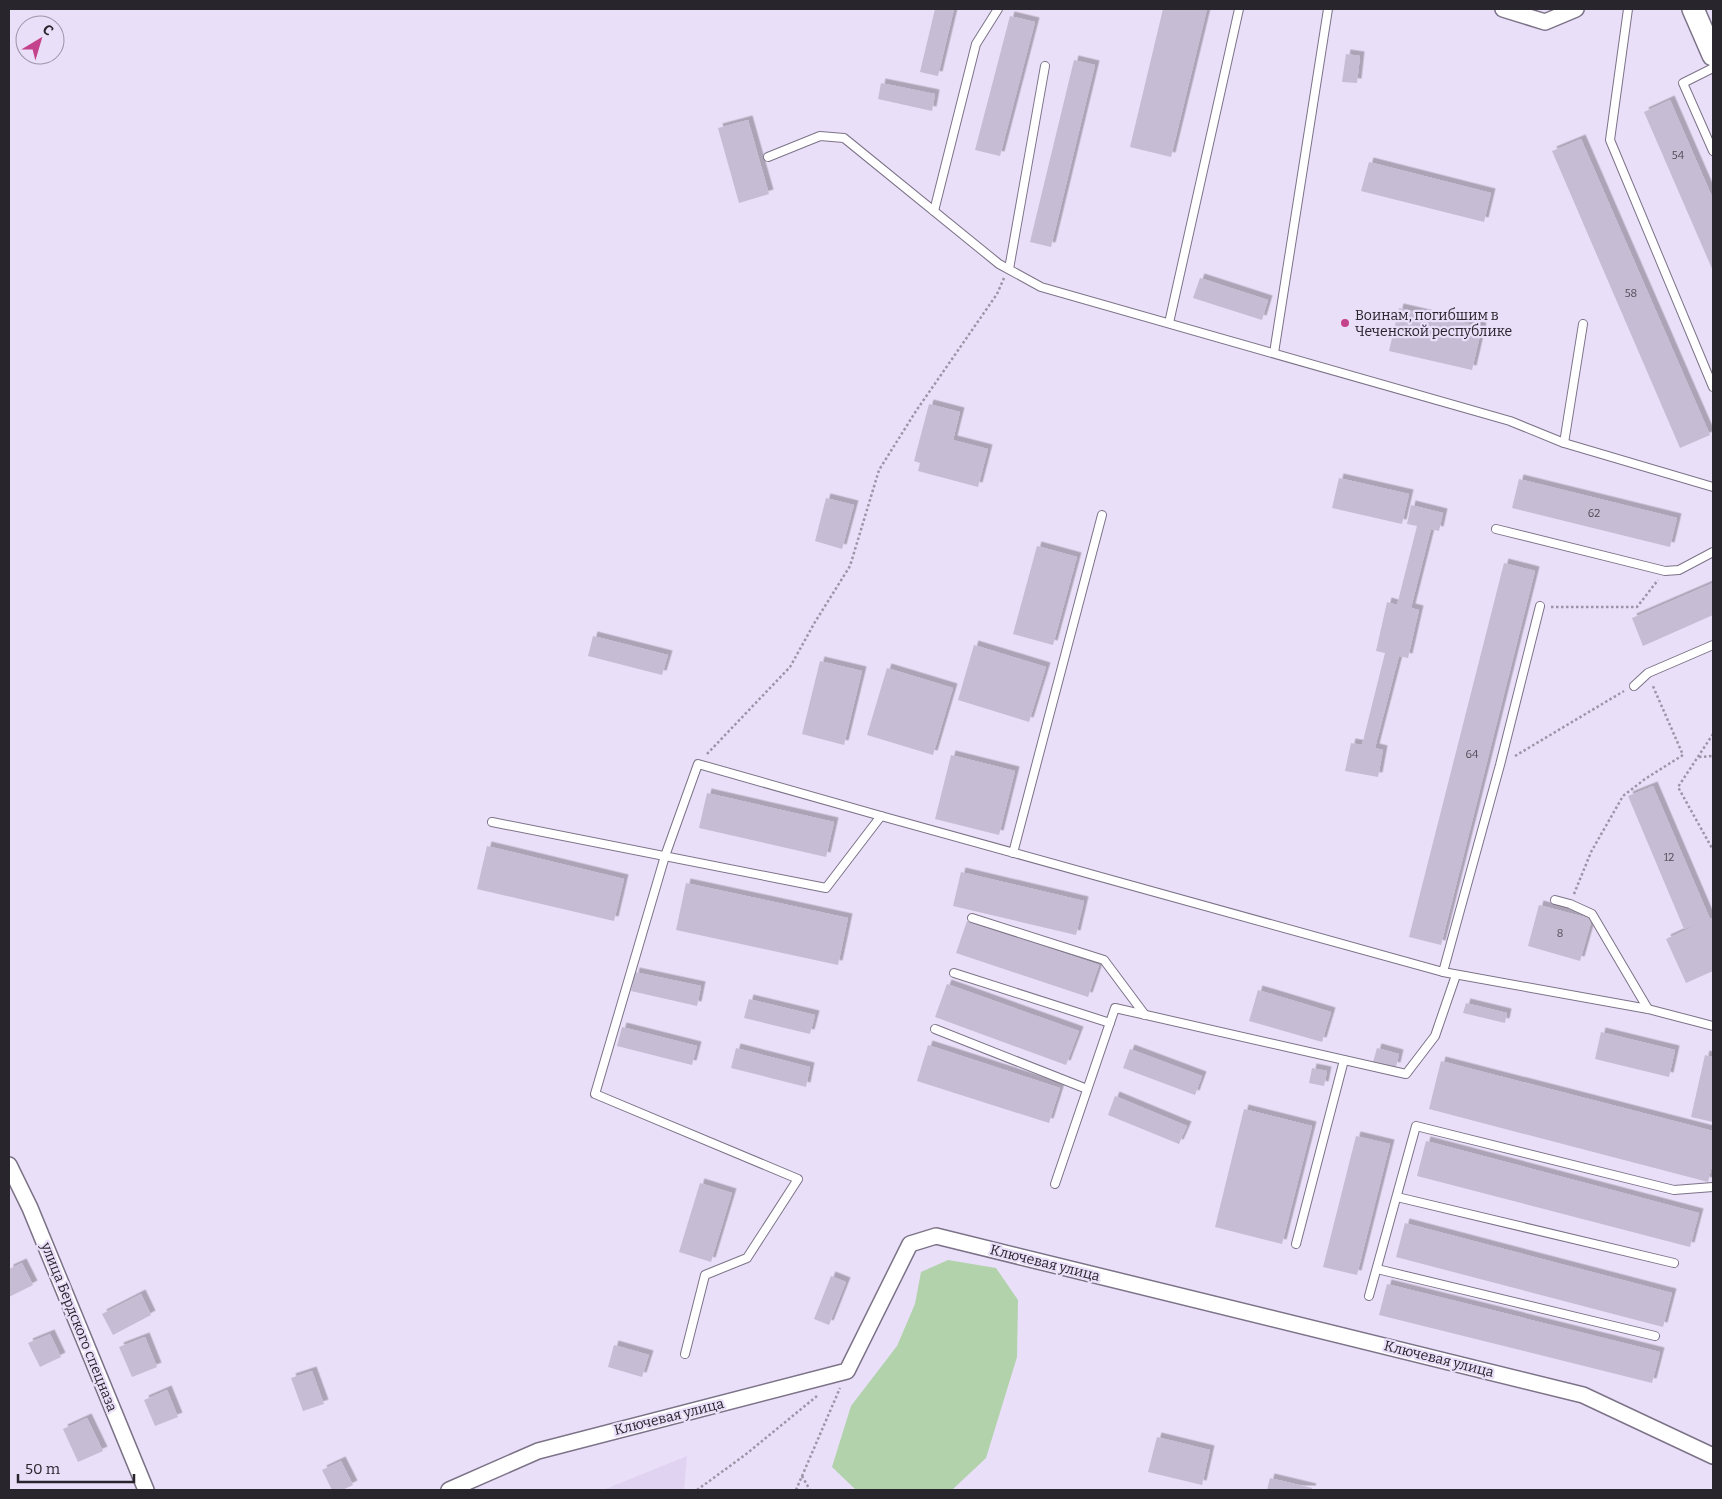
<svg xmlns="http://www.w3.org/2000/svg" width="1722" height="1499" viewBox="0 0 1722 1499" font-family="Bitter,serif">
	<defs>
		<filter id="shadow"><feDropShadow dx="4.5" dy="-4.5" stdDeviation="0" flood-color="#0004"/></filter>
	</defs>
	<rect width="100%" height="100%" fill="#eadff8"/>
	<path fill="#e0d3f2" d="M 687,1456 L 684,1490 L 603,1490 Z"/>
	<path fill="#b1d2ab" d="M 948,1260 L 996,1268 L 1018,1300 L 1017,1357 L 986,1458 L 952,1490 L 856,1490 L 832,1467 L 851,1406 L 897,1346 L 915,1304 L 921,1272 Z"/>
	<g fill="#c6bcd3" filter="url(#shadow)">
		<path d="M 935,9 L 954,9 L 938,76 L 920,72 Z"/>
		<path d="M 1163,9 L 1207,9 L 1171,157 L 1130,147 Z"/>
		<path d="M 1010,16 L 1035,22 L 1000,156 L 975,150 Z"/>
		<path d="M 1346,54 L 1360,56 L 1357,83 L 1342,82 Z"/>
		<path d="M 1074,60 L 1095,65 L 1051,247 L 1030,242 Z"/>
		<path d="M 881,83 L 935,94 L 932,111 L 878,99 Z"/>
		<path d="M 1670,100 L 1713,199 L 1713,271 L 1644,112 Z"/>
		<path d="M 748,120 L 769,194 L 739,203 L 718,128 Z"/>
		<path d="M 1581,139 L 1710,435 L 1680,448 L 1552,151 Z"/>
		<path d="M 1369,162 L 1491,193 L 1484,222 L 1361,191 Z"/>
		<path d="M 1200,278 L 1268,300 L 1262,320 L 1193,298 Z"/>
		<path d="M 1399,308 L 1482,327 L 1472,370 L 1389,351 Z"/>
		<path d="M 929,404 L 960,412 L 953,440 L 988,449 L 978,487 L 918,471 L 920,463 L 914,461 Z"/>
		<path d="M 1339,478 L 1409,494 L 1402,524 L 1332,508 Z"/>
		<path d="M 1519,479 L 1677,518 L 1670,547 L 1512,508 Z"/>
		<path d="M 826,498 L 854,505 L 842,549 L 815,541 Z"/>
		<path d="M 1411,505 L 1443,513 L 1439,531 L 1431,529 L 1411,608 L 1419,610 L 1408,658 L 1399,656 L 1375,748 L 1383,750 L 1378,777 L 1345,771 L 1351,743 L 1362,745 L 1385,653 L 1376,651 L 1387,602 L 1397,605 L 1417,526 L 1407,524 Z"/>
		<path d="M 1037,546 L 1077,557 L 1053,645 L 1013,634 Z"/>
		<path d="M 1504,563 L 1535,571 L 1441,945 L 1409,937 Z"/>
		<path d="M 1713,583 L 1713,615 L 1643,646 L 1632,618 Z"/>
		<path d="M 593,636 L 668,655 L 662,675 L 588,656 Z"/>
		<path d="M 974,645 L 1046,667 L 1029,722 L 958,700 Z"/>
		<path d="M 820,661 L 862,671 L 844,745 L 802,734 Z"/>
		<path d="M 887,668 L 953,688 L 933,755 L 867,735 Z"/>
		<path d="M 951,755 L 1015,771 L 999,835 L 935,819 Z"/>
		<path d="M 1653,786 L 1710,919 L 1713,918 L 1713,971 L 1686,983 L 1666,939 L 1705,921 L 1684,929 L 1628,796 Z"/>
		<path d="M 707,793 L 834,822 L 826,857 L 699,828 Z"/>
		<path d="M 487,846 L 624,879 L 614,921 L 477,889 Z"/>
		<path d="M 961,872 L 1084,901 L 1076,935 L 953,906 Z"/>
		<path d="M 686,883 L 848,918 L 838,965 L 676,930 Z"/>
		<path d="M 1539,905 L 1592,919 L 1580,961 L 1528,946 Z"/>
		<path d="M 967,921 L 1099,965 L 1088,997 L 956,953 Z"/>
		<path d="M 635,972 L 701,986 L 697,1006 L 631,991 Z"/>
		<path d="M 947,984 L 1079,1031 L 1066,1065 L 935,1017 Z"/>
		<path d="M 1258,990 L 1331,1012 L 1322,1042 L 1249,1021 Z"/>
		<path d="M 749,999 L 815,1015 L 810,1034 L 744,1018 Z"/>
		<path d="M 1466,1003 L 1507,1013 L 1505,1023 L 1463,1013 Z"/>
		<path d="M 622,1027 L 697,1046 L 692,1065 L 617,1046 Z"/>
		<path d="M 1601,1032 L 1675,1050 L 1669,1077 L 1595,1059 Z"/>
		<path d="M 928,1045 L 1060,1088 L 1049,1123 L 917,1081 Z"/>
		<path d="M 736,1048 L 810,1067 L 806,1087 L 731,1068 Z"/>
		<path d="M 1377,1048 L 1399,1054 L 1396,1067 L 1373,1062 Z"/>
		<path d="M 1130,1049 L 1202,1076 L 1195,1095 L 1123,1068 Z"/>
		<path d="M 1705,1055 L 1713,1057 L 1713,1122 L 1691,1117 Z"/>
		<path d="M 1441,1061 L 1713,1131 L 1713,1161 L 1708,1182 L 1429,1109 Z"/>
		<path d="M 1312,1068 L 1327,1071 L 1324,1086 L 1309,1083 Z"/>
		<path d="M 1115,1096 L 1187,1126 L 1179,1144 L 1108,1115 Z"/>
		<path d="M 1244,1109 L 1312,1126 L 1282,1244 L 1215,1227 Z"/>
		<path d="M 1356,1136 L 1390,1144 L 1357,1275 L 1323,1267 Z"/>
		<path d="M 1426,1141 L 1699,1213 L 1690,1247 L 1417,1176 Z"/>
		<path d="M 700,1183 L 732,1193 L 711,1262 L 679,1252 Z"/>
		<path d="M 1405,1223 L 1672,1293 L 1663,1327 L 1396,1257 Z"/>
		<path d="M 22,1263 L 33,1285 L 9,1297 L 9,1269 Z"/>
		<path d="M 831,1276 L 846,1282 L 829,1325 L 814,1319 Z"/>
		<path d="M 1387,1284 L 1660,1352 L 1652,1383 L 1379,1315 Z"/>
		<path d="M 141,1294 L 151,1315 L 113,1335 L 102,1314 Z"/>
		<path d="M 50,1334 L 61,1357 L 40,1367 L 28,1343 Z"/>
		<path d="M 145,1337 L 157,1367 L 132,1377 L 119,1347 Z"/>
		<path d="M 614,1345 L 649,1355 L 642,1377 L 608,1367 Z"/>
		<path d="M 312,1371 L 324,1404 L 303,1411 L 291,1378 Z"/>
		<path d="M 167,1390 L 178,1417 L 155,1426 L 144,1400 Z"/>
		<path d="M 87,1418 L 103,1451 L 78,1462 L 63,1429 Z"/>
		<path d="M 1157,1437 L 1210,1450 L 1202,1485 L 1148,1472 Z"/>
		<path d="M 341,1461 L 353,1485 L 342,1490 L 332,1490 L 322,1470 Z"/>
		<path d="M 1270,1478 L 1312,1488 L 1311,1490 L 1267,1490 Z"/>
	</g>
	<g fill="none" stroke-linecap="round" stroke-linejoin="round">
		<defs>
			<g id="lane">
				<path d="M 1628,9 L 1610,140 L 1713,387"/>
				<path d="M 1713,68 L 1683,83 L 1713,151"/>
				<path d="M 768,157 L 820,136 L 844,138 L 999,264 L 1041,287 L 1510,421 L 1564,443 L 1713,487"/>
				<path d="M 934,211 L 976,44 L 998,9"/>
				<path d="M 1009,269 L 1045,66"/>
				<path d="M 1169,323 L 1239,9"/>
				<path d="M 1274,353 L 1328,9"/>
				<path d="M 1564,443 L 1583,324"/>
				<path d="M 1496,529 L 1665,571 L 1679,570 L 1713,552"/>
				<path d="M 1540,606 L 1500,765 L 1443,972 L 1648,1009 L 1713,1026"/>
				<path d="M 1634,686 L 1648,673 L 1713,645"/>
				<path d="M 492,822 L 826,888 L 881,816 L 1443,972"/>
				<path d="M 1013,853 L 1102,515"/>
				<path d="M 1555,900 L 1570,904 L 1592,914 L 1648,1009"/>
				<path d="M 972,918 L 1104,960 L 1145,1015"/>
				<path d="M 954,973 L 1110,1023"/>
				<path d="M 935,1029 L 1087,1089"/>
				<path d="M 1055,1184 L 1115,1008 L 1406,1074 L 1435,1036 L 1456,975"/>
				<path d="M 1397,1197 L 1674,1263"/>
				<path d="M 1296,1244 L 1344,1060"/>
				<path d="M 1377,1269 L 1655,1336"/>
				<path d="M 1369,1296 L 1416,1126 L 1674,1190 L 1713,1187"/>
				<path d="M 685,1354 L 705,1275 L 747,1258 L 798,1179 L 595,1094 L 665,856 L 698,764 L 881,816"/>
			</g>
			<g id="street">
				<path d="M 1503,9 L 1545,22 L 1576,9"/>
				<path d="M 9,1165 L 30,1208 L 146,1490"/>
				<path d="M 449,1490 L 538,1451 L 847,1371 L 910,1244 L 936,1236 L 1583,1395 L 1713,1456"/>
			</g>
			<path id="secondary" d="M 1693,9 L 1713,55"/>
		</defs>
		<use href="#lane" stroke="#7c7388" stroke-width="10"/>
		<use href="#street" stroke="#7c7388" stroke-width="18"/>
		<use href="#secondary" stroke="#7c7388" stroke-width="24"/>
		<g stroke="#9d95a7" stroke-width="2.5" stroke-dasharray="2.5 2.5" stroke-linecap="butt">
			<path d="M 1551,607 L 1637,607 L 1658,580"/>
			<path d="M 1713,734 L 1678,787 L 1713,850"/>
			<path d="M 707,754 L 790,667 L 815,622 L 850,566 L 879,470 L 916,411 L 997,294 L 1004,278"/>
			<path d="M 1515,756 L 1624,691"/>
			<path d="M 1699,757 L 1713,756"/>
			<path d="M 1574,894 L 1591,852 L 1623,796 L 1645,779 L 1683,755 L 1652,684"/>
			<path d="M 802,1476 L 810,1490"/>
			<path d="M 697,1490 L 745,1455 L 817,1396"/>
			<path d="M 796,1490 L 840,1388"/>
		</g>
		<use href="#lane" stroke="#fff" stroke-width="8"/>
		<use href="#street" stroke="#fff" stroke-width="15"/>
		<use href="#secondary" stroke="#fff" stroke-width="21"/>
	</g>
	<circle fill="#c4428b" stroke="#eadff8" stroke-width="2" cx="1345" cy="323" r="5"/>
	<g text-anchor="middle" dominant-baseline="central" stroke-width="4.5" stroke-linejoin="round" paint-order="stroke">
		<g font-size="11" fill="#504b56">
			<text x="1678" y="155">54</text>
			<text x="1631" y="293">58</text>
			<text x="1594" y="513">62</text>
			<text x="1472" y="754">64</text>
			<text x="1669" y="857">12</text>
			<text x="1560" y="933">8</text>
		</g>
		<g font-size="14" fill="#28252d" stroke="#eadff8" text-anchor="start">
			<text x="1355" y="315">Воинам, погибшим в<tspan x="1355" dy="16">Чеченской республике</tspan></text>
		</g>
		<g font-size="14" fill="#28252d" stroke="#eadff8">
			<text transform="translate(1045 1263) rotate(14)">Ключевая улица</text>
			<text transform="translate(79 1327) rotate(68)">улица Бердского спецназа</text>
			<text transform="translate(1439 1359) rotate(14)">Ключевая улица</text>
			<text transform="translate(669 1417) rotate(-14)">Ключевая улица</text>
		</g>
	</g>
	<rect width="1722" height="1499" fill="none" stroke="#28252d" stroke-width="20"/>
	<g transform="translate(40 40) rotate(38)"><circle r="24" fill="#eadff8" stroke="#9c95a7"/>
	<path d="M0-4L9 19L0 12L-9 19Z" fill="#c4428b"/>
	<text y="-8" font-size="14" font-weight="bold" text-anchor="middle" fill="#28252d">С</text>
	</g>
	<path d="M18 1474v8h116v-8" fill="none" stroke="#28252d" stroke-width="2.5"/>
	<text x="25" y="1474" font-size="15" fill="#28252d" stroke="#eadff8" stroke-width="4" paint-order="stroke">50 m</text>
</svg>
